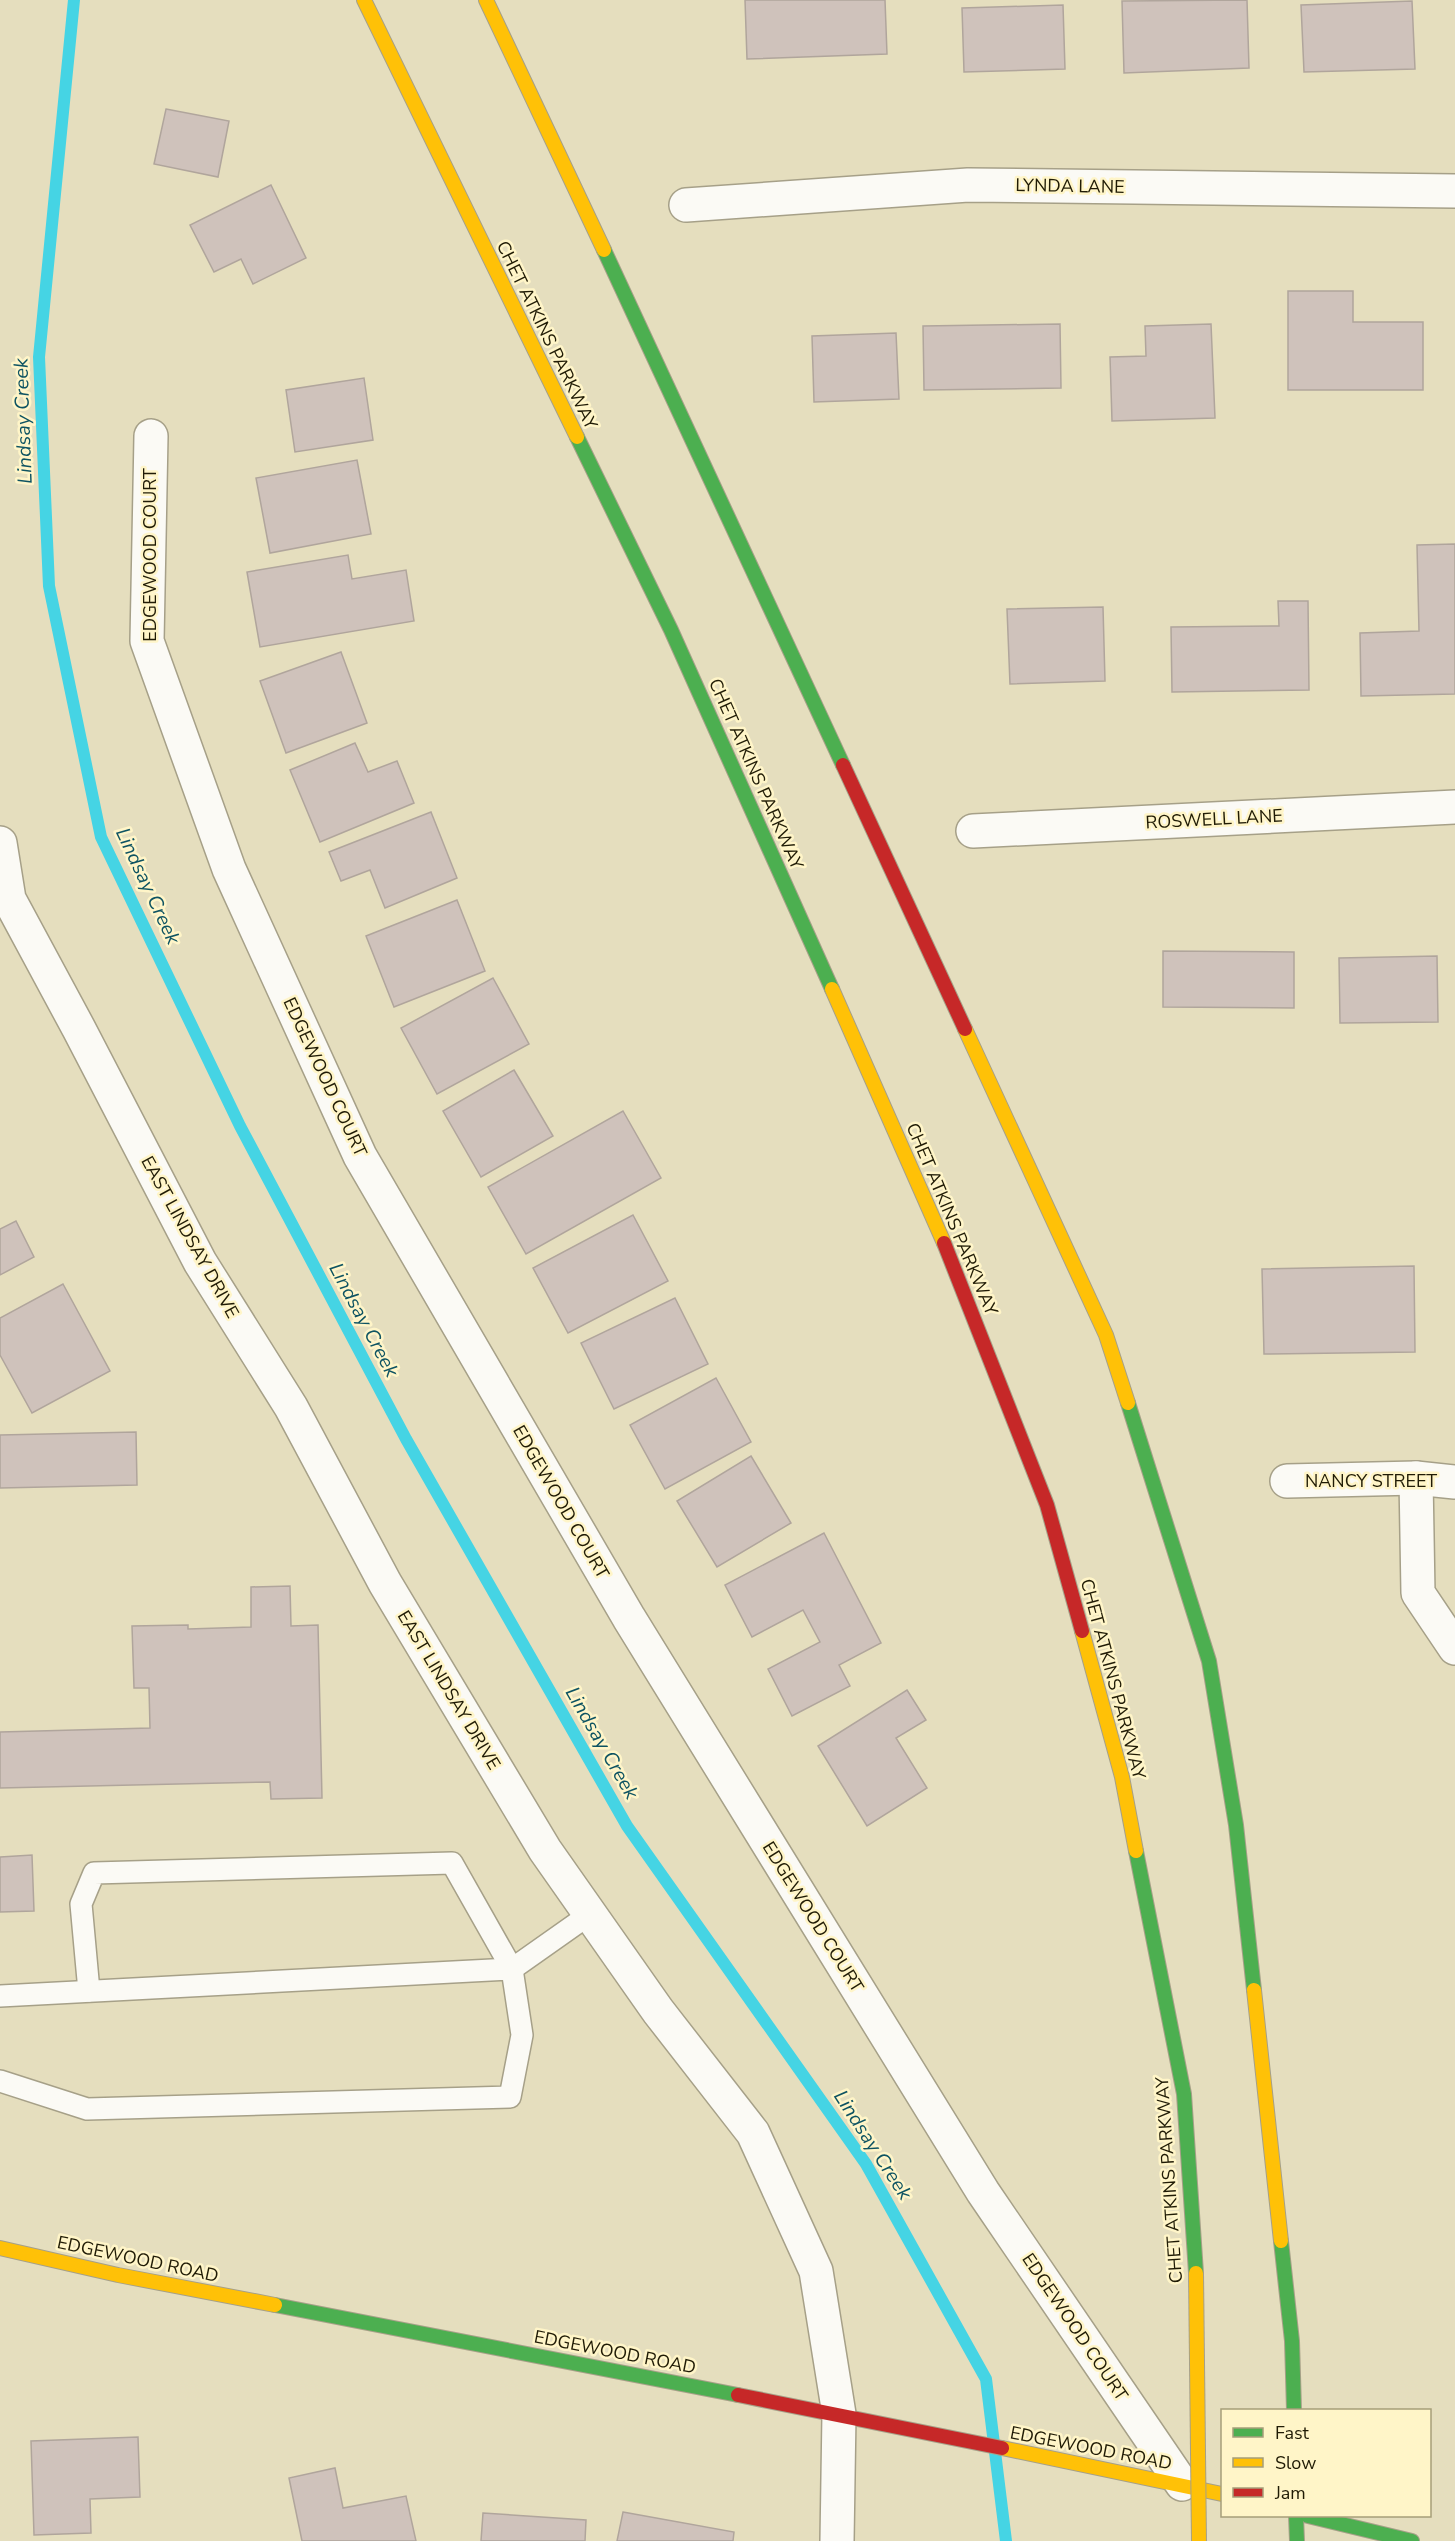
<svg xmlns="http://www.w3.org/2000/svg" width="1455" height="2541" viewBox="0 0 1455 2541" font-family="'Nunito Sans',sans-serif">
	<rect width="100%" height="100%" fill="#e5debe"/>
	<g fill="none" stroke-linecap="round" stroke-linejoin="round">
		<path stroke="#45d4e4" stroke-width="12" d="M 74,0 L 39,357 L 49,586 L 101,837 L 240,1126 L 406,1439 L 627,1826 L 866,2164 L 986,2379 L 1006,2541"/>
	</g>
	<g fill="#cfc2bb" stroke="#b0a59c" stroke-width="1.5">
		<path d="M 745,0 L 885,0 L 887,54 L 747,59 Z"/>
		<path d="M 1247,0 L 1249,68 L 1124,73 L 1122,1 Z"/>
		<path d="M 1412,1 L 1415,69 L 1304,72 L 1301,5 Z"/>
		<path d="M 1063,5 L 1065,69 L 964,72 L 962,8 Z"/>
		<path d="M 166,109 L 229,121 L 218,177 L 154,164 Z"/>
		<path d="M 271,185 L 306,258 L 253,284 L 241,259 L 214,272 L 190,225 Z"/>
		<path d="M 1288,291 L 1353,291 L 1353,322 L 1423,322 L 1423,390 L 1288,390 Z"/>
		<path d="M 1060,324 L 1061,388 L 924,390 L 923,326 Z"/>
		<path d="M 1211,324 L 1215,418 L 1112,421 L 1110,357 L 1146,356 L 1145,326 Z"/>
		<path d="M 896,333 L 899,399 L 814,402 L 812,336 Z"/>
		<path d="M 364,378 L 373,440 L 295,452 L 286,390 Z"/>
		<path d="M 357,460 L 371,534 L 270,553 L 256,478 Z"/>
		<path d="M 1455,544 L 1455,694 L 1361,696 L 1360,633 L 1419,631 L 1417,545 Z"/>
		<path d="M 348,555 L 352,579 L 406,570 L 414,621 L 260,647 L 247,572 Z"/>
		<path d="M 1278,601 L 1308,601 L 1309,690 L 1172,692 L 1171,627 L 1279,626 Z"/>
		<path d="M 1103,607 L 1105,681 L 1010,684 L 1007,609 Z"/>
		<path d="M 341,652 L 367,723 L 286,753 L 260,681 Z"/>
		<path d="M 355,743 L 368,772 L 397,761 L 414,803 L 320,842 L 290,770 Z"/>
		<path d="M 431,812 L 457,878 L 385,908 L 370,870 L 341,881 L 329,852 Z"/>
		<path d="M 457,900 L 485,971 L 394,1007 L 366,936 Z"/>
		<path d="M 1163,951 L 1294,952 L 1294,1008 L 1163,1007 Z"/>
		<path d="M 1437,956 L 1438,1022 L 1340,1023 L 1339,958 Z"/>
		<path d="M 493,978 L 529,1044 L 437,1094 L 401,1028 Z"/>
		<path d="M 514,1070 L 553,1136 L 481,1177 L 443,1111 Z"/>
		<path d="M 623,1111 L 661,1178 L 526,1254 L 488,1187 Z"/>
		<path d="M 633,1215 L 668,1281 L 568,1333 L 533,1268 Z"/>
		<path d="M 16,1221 L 34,1257 L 0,1275 L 0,1229 Z"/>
		<path d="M 1414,1266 L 1415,1352 L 1264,1354 L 1262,1269 Z"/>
		<path d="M 63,1284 L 110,1371 L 32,1413 L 0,1355 L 0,1318 Z"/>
		<path d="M 675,1298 L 708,1364 L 614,1409 L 581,1343 Z"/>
		<path d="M 716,1378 L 751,1442 L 665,1489 L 630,1425 Z"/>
		<path d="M 136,1432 L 137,1485 L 0,1488 L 0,1435 Z"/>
		<path d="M 751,1456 L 791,1523 L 717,1567 L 677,1501 Z"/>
		<path d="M 824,1533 L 881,1643 L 839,1665 L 850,1686 L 792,1716 L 768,1669 L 820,1642 L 803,1610 L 752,1637 L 725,1585 Z"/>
		<path d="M 290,1586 L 291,1626 L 318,1625 L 322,1798 L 271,1799 L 270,1782 L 0,1788 L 0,1732 L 150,1728 L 149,1688 L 134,1688 L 132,1626 L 188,1625 L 188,1629 L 251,1627 L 251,1587 Z"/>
		<path d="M 907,1690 L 926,1720 L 896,1738 L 927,1788 L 867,1826 L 818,1746 Z"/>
		<path d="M 32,1855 L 34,1911 L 0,1912 L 0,1857 Z"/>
		<path d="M 138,2437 L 140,2497 L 90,2499 L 91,2533 L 34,2535 L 31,2441 Z"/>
		<path d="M 335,2468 L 343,2508 L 406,2496 L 416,2541 L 302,2541 L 289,2478 Z"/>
		<path d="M 623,2512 L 734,2532 L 733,2541 L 617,2541 Z"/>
		<path d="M 483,2513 L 586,2520 L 585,2541 L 481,2541 Z"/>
	</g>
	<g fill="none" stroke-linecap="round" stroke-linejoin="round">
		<defs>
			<g id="lane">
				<path d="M 89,1991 L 81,1904 L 94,1873 L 452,1863 L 512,1969 L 590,1914"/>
				<path d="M 0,1996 L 512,1969 L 522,2035 L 510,2097 L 87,2109 L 0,2081"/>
			</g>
			<g id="street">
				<path d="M 686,205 L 968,185 L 1455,191"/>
				<path d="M 151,436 L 147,641 L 229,869 L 360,1156 L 629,1618 L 983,2192 L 1182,2484"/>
				<path d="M 973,831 L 1455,807"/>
				<path d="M 0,843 L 9,899 L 79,1029 L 200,1262 L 291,1407 L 385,1583 L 545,1850 L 658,2011 L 753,2133 L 816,2271 L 839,2414 L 837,2541"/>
				<path d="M 1416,1478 L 1418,1593 L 1455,1648"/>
				<path d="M 1287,1481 L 1416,1478 L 1455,1482"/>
			</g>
			<g id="fast">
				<path d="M 604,250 L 843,765"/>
				<path d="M 577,437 L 671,630 L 832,989"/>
				<path d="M 1128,1403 L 1209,1661 L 1236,1825 L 1254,1990"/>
				<path d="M 1136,1851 L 1184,2094 L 1196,2273"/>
				<path d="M 1281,2241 L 1292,2341 L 1294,2410"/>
				<path d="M 275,2305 L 738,2395"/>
				<path d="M 1296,2516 L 1297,2541"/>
				<path d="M 1308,2516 L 1412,2541"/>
			</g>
			<g id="slow">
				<path d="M 364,0 L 577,437"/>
				<path d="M 486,0 L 604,250"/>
				<path d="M 832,989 L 944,1243"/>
				<path d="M 965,1029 L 1106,1335 L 1128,1403"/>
				<path d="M 1082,1631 L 1122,1777 L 1136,1851"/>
				<path d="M 1254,1990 L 1281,2241"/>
				<path d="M 0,2248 L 118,2275 L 275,2305"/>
				<path d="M 1002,2448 L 1222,2494"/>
			</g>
			<g id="jam">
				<path d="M 843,765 L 965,1029"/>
				<path d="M 944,1243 L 1047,1505 L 1082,1631"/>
				<path d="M 738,2395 L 1002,2448"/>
			</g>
		</defs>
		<use href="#lane" stroke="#a6a088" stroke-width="24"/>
		<use href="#street" stroke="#a6a088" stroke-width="36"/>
		<use href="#fast" stroke="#a6a088" stroke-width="16"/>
		<use href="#slow" stroke="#a6a088" stroke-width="16"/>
		<use href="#jam" stroke="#a6a088" stroke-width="16"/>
		<use href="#lane" stroke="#fbfaf5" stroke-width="21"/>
		<use href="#street" stroke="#fbfaf5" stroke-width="33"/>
		<use href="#fast" stroke="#4caf50" stroke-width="14"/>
		<use href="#slow" stroke="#ffc107" stroke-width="14"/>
		<use href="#jam" stroke="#c62828" stroke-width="14"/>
		<defs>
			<path id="slow-bridge" d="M 1196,2273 L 1199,2541"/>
		</defs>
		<use href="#slow-bridge" stroke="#a6a088" stroke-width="16" stroke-linecap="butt"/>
		<use href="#slow-bridge" stroke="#ffc107" stroke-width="14"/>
	</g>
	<g text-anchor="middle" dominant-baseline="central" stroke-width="5" stroke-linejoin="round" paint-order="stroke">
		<g font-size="18" fill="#201b05" stroke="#fff5c8">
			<text transform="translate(1070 186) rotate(1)">LYNDA LANE</text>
			<text transform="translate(547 335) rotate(64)">CHET ATKINS PARKWAY</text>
			<text transform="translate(150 555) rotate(-90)">EDGEWOOD COURT</text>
			<text transform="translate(756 774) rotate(66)">CHET ATKINS PARKWAY</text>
			<text transform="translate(1214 819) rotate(-3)">ROSWELL LANE</text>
			<text transform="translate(325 1077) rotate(65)">EDGEWOOD COURT</text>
			<text transform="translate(952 1219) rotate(67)">CHET ATKINS PARKWAY</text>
			<text transform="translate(190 1237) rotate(61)">EAST LINDSAY DRIVE</text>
			<text x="1371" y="1481">NANCY STREET</text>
			<text transform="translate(561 1502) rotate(60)">EDGEWOOD COURT</text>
			<text transform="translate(1113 1679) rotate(75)">CHET ATKINS PARKWAY</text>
			<text transform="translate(449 1690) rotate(59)">EAST LINDSAY DRIVE</text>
			<text transform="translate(813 1917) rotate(58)">EDGEWOOD COURT</text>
			<text transform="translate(1169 2180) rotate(-94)">CHET ATKINS PARKWAY</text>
			<text transform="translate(138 2259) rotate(12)">EDGEWOOD ROAD</text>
			<text transform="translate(1075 2327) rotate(56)">EDGEWOOD COURT</text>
			<text transform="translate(615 2352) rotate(11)">EDGEWOOD ROAD</text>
			<text transform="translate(1091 2448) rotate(11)">EDGEWOOD ROAD</text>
		</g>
		<g font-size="20" font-style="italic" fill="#0e5362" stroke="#fff5c8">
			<text transform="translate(23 421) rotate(-92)">Lindsay Creek</text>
			<text transform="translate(148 886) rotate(65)">Lindsay Creek</text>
			<text transform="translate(364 1320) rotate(62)">Lindsay Creek</text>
			<text transform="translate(602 1743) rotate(60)">Lindsay Creek</text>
			<text transform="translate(873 2145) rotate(57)">Lindsay Creek</text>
		</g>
	</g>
	<rect x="1221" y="2409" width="210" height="108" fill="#fff5c8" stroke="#a69e7a" stroke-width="1.5"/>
	<rect x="1233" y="2428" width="30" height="9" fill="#4caf50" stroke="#a69e7a" stroke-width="1.5"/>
	<text x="1275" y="2439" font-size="18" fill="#201b05">Fast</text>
	<rect x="1233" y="2458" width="30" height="9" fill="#ffc107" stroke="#a69e7a" stroke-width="1.5"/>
	<text x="1275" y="2469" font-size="18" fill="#201b05">Slow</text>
	<rect x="1233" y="2488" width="30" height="9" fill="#c62828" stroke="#a69e7a" stroke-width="1.5"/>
	<text x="1275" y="2499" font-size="18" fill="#201b05">Jam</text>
</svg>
